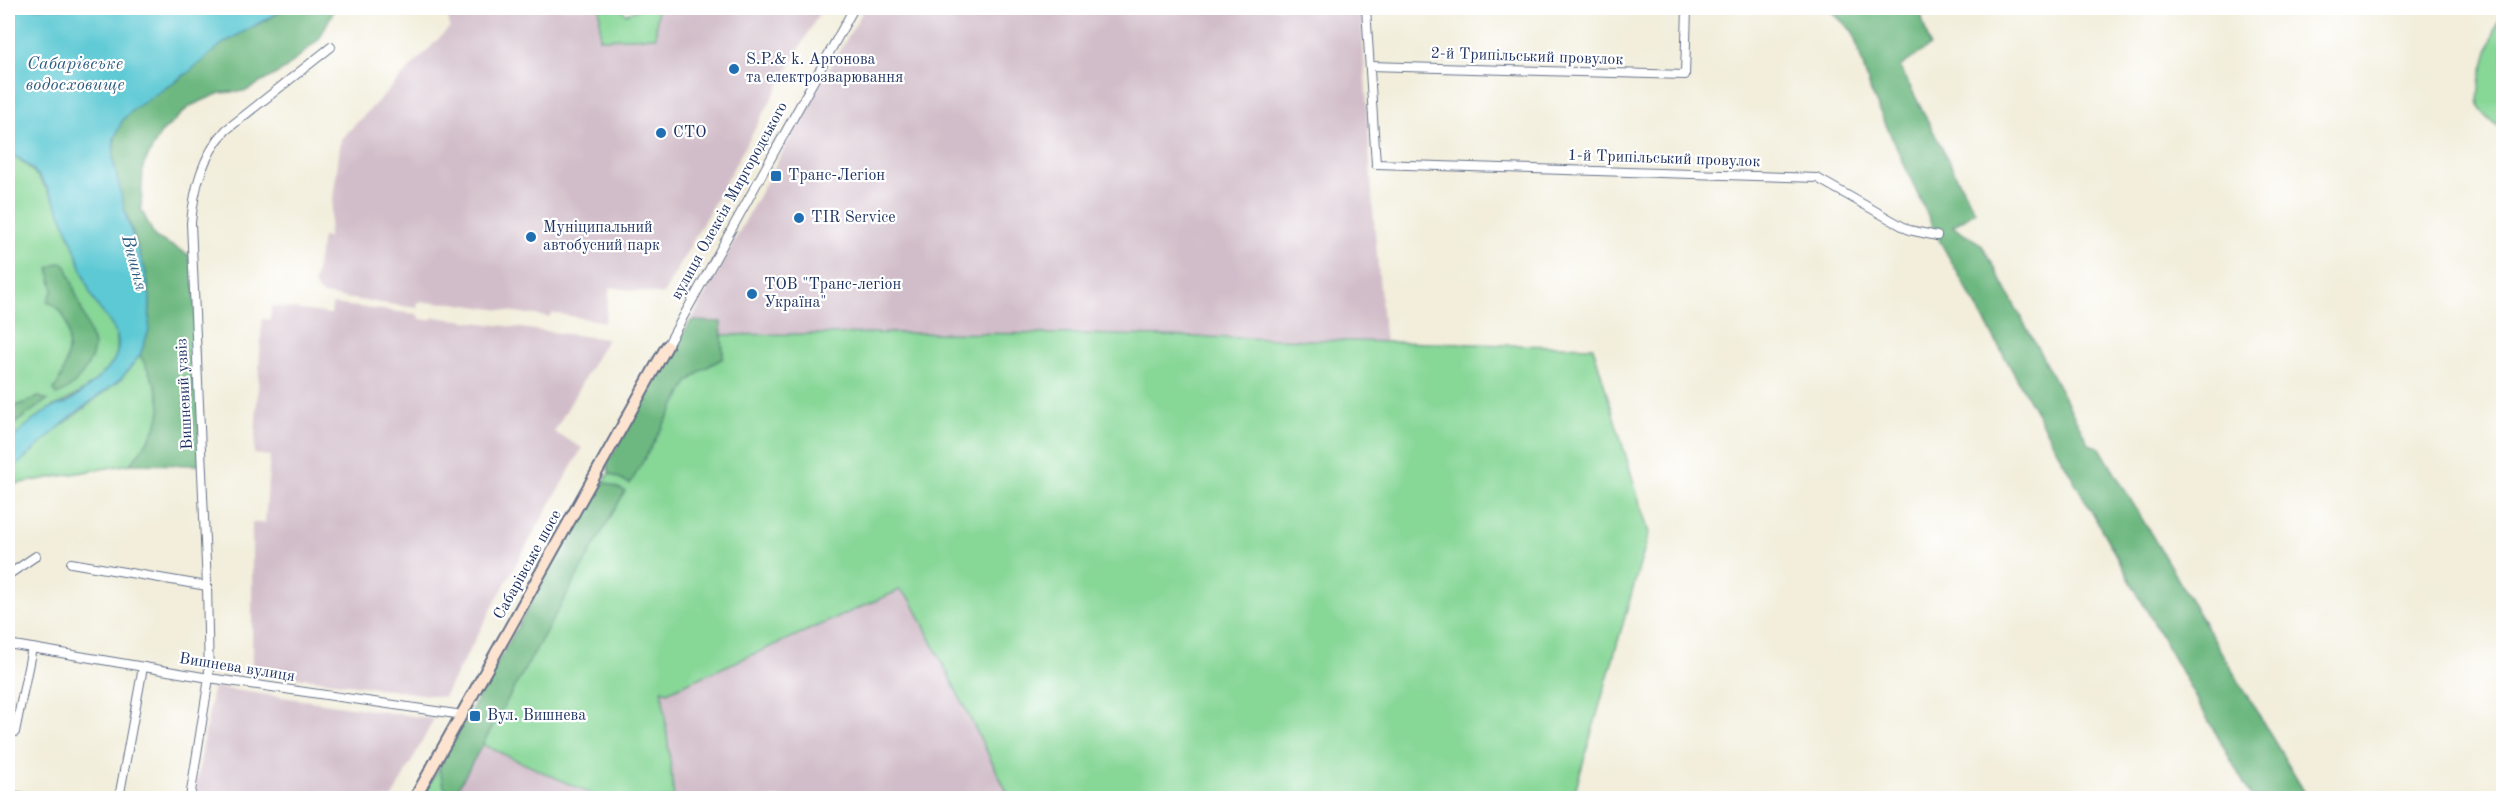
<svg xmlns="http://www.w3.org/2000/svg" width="2511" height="806" viewBox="0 0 2511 806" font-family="'Old Standard TT',serif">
	<rect width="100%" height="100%" fill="#fff"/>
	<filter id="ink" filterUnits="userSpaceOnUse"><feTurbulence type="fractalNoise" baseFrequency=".0167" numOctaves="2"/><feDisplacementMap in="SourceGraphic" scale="12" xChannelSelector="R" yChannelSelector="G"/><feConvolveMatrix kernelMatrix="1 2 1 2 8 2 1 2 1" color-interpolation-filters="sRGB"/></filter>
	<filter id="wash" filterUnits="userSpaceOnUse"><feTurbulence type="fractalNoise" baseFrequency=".008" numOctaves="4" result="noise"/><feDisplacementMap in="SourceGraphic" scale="24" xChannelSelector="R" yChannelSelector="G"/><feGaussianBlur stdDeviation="1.35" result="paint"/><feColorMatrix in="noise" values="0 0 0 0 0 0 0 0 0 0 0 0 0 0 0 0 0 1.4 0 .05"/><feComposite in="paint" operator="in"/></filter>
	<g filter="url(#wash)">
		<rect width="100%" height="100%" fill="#f2eedb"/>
		<g fill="#d1bdc9">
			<path d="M 446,8 L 600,8 L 600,39 L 656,37 L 657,8 L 822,8 L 663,295 L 610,287 L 605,322 L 553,313 L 549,317 L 453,303 L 418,302 L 417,308 L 323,295 L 316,289 L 314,283 L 322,237 L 328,238 L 341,139 L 450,27 Z"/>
			<path d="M 865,8 L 1361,8 L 1373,210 L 1385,343 L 1079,334 L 896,333 L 722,335 L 721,322 L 691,321 L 815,92 Z"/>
			<path d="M 332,304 L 417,314 L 420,319 L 430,320 L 434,317 L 607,339 L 554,432 L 582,448 L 510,575 L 444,697 L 252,671 L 252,523 L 265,523 L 270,456 L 254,454 L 262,319 L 270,320 L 272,306 L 331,314 Z"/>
			<path d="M 900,590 L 911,600 L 1010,798 L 674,798 L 662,689 L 668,692 Z"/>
			<path d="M 213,687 L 434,719 L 392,798 L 194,798 Z"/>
			<path d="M 481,744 L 574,786 L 600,798 L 452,798 Z"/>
		</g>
		<g fill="#87d797" stroke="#51837a" stroke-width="1.5">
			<path d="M 600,8 L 620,8 L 626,14 L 641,8 L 657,8 L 656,37 L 600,39 Z"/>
			<path d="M 2503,8 L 2504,8 L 2503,131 C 2497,125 2483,116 2480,108 C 2472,92 2496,26 2503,8 Z"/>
			<path d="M 8,154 C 51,165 94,284 113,325 C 116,335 120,347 115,358 C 107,377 70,401 52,407 L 60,427 L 121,379 L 140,355 C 168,405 168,419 130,464 L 8,485 L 8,428 L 47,400 L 39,397 L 8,409 Z"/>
			<path d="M 896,333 L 1079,334 L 1593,347 L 1649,533 L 1573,798 L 1010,798 L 911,600 L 900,590 L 667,692 L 662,690 L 674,798 L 600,798 L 481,744 L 624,492 L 603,483 L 609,473 L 630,483 L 688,382 L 703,369 L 723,358 L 722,335 Z"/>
			<path d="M 439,768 C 442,780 444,788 454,795 L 452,798 L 421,798 Z"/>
		</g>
		<g fill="#6db880" stroke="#44746f" stroke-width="1.5">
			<path d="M 286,8 L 335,8 L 319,39 L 285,69 L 246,91 L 220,93 L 190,106 L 160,134 L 143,166 L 141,209 L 155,237 L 193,257 L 202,465 L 130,464 C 168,419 168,405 140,355 C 150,331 152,309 148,284 C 141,239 92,159 124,118 C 137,102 160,92 177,81 C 193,70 205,54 222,44 C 243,31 266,21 286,8 Z"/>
			<path d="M 1828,8 L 1919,8 L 1930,46 L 1900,67 L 1975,212 L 1953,226 C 1963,237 1977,237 1985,250 L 2089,444 L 2100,448 L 2308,798 L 2252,798 L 1937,236 L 1871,92 L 1853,32 Z"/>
			<path d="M 59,263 L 63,263 L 67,268 L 94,345 C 94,362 73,391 56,395 L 54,389 C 70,369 79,311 47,302 L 53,290 L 49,268 Z"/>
			<path d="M 691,321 L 721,322 L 723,358 L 703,369 L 688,382 L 630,484 L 609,473 L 607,464 Z"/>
			<path d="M 39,397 L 47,400 L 8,428 L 8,409 Z"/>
			<path d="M 607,483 L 625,491 L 454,795 L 444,787 L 439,768 L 594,489 L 600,484 Z"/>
		</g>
		<path fill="#5dc9d4" stroke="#3c7c99" stroke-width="1.5" d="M 8,8 L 286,8 L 222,44 L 189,72 L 134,109 L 123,119 L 114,139 L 113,160 L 127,220 L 145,269 L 150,298 L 149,330 L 140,355 L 121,379 L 73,415 L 8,473 C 7,464 9,445 14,438 C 20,430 44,411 53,407 C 58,405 62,405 66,403 C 79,396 107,372 114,360 C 129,332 100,316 91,295 C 75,255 54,166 8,154 Z"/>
	</g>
	<g filter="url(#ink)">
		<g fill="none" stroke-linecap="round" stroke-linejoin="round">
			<defs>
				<g id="street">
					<path d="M 1366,8 L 1376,164 L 1817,178 L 1909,230 L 1937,236"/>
					<path d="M 1370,66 L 1685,75 L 1687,8"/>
					<path d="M 667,346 L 854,8"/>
					<path d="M 71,563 L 207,586"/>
					<path d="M 8,575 L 36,556"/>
					<path d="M 8,644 L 209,678 L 463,715"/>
					<path d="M 8,732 L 15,732 L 32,648"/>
					<path d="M 8,795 L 34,798"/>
					<path d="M 119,798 L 143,667"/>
					<path d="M 190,798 L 209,678 L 207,586 L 191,223 C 194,189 202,156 226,130 L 331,47"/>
				</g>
				<path id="secondary" d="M 415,798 L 667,346"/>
			</defs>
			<use href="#street" stroke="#66728a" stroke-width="10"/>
			<use href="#secondary" stroke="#66728a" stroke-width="14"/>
			<use href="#street" stroke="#fff" stroke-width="8"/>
			<use href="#secondary" stroke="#fde4d0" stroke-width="10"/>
		</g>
	</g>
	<g fill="#1f6fb2" stroke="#fff" stroke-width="2">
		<circle cx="734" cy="69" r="6"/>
		<circle cx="661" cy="133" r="6"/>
		<rect x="770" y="170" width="12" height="12" rx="3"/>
		<circle cx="799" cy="218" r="6"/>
		<circle cx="531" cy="237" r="6"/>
		<circle cx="752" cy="294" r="6"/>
		<rect x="469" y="710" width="12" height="12" rx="3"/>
	</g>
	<g text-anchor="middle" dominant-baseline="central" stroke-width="4.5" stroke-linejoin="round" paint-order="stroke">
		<g font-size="16" fill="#1b2f5e" stroke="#fff">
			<text transform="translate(1527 57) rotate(2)">2-й Трипільський провулок</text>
			<text transform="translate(1664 159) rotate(2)">1-й Трипільський провулок</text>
			<text transform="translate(730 201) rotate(-61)">вулиця Олексія Миргородського</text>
			<text transform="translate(185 394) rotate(-93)">Вишневий узвіз</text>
			<text transform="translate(528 565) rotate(-61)">Сабарівське шосе</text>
			<text transform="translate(237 668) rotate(9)">Вишнева вулиця</text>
		</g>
		<g font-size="16" fill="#1b2f5e" stroke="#fff" text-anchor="start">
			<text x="746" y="60">S.P.&amp; k. Аргонова<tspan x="746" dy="18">та електрозварювання</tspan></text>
			<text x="673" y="133">СТО</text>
			<text x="788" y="176">Транс-Легіон</text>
			<text x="811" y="218">TIR Service</text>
			<text x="543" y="228">Муніципальний<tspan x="543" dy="18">автобусний парк</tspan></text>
			<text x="764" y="285">ТОВ "Транс-легіон<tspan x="764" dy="18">Україна"</tspan></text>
			<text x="487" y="716">Вул. Вишнева</text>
		</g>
		<g font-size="18" font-style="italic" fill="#2f5d81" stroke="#fff">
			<text x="75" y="64">Сабарівське<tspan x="75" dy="21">водосховище</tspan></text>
			<text transform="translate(134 263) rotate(75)">Вишня</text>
		</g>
	</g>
	<rect width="2511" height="806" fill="none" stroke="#fff" stroke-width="30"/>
</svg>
